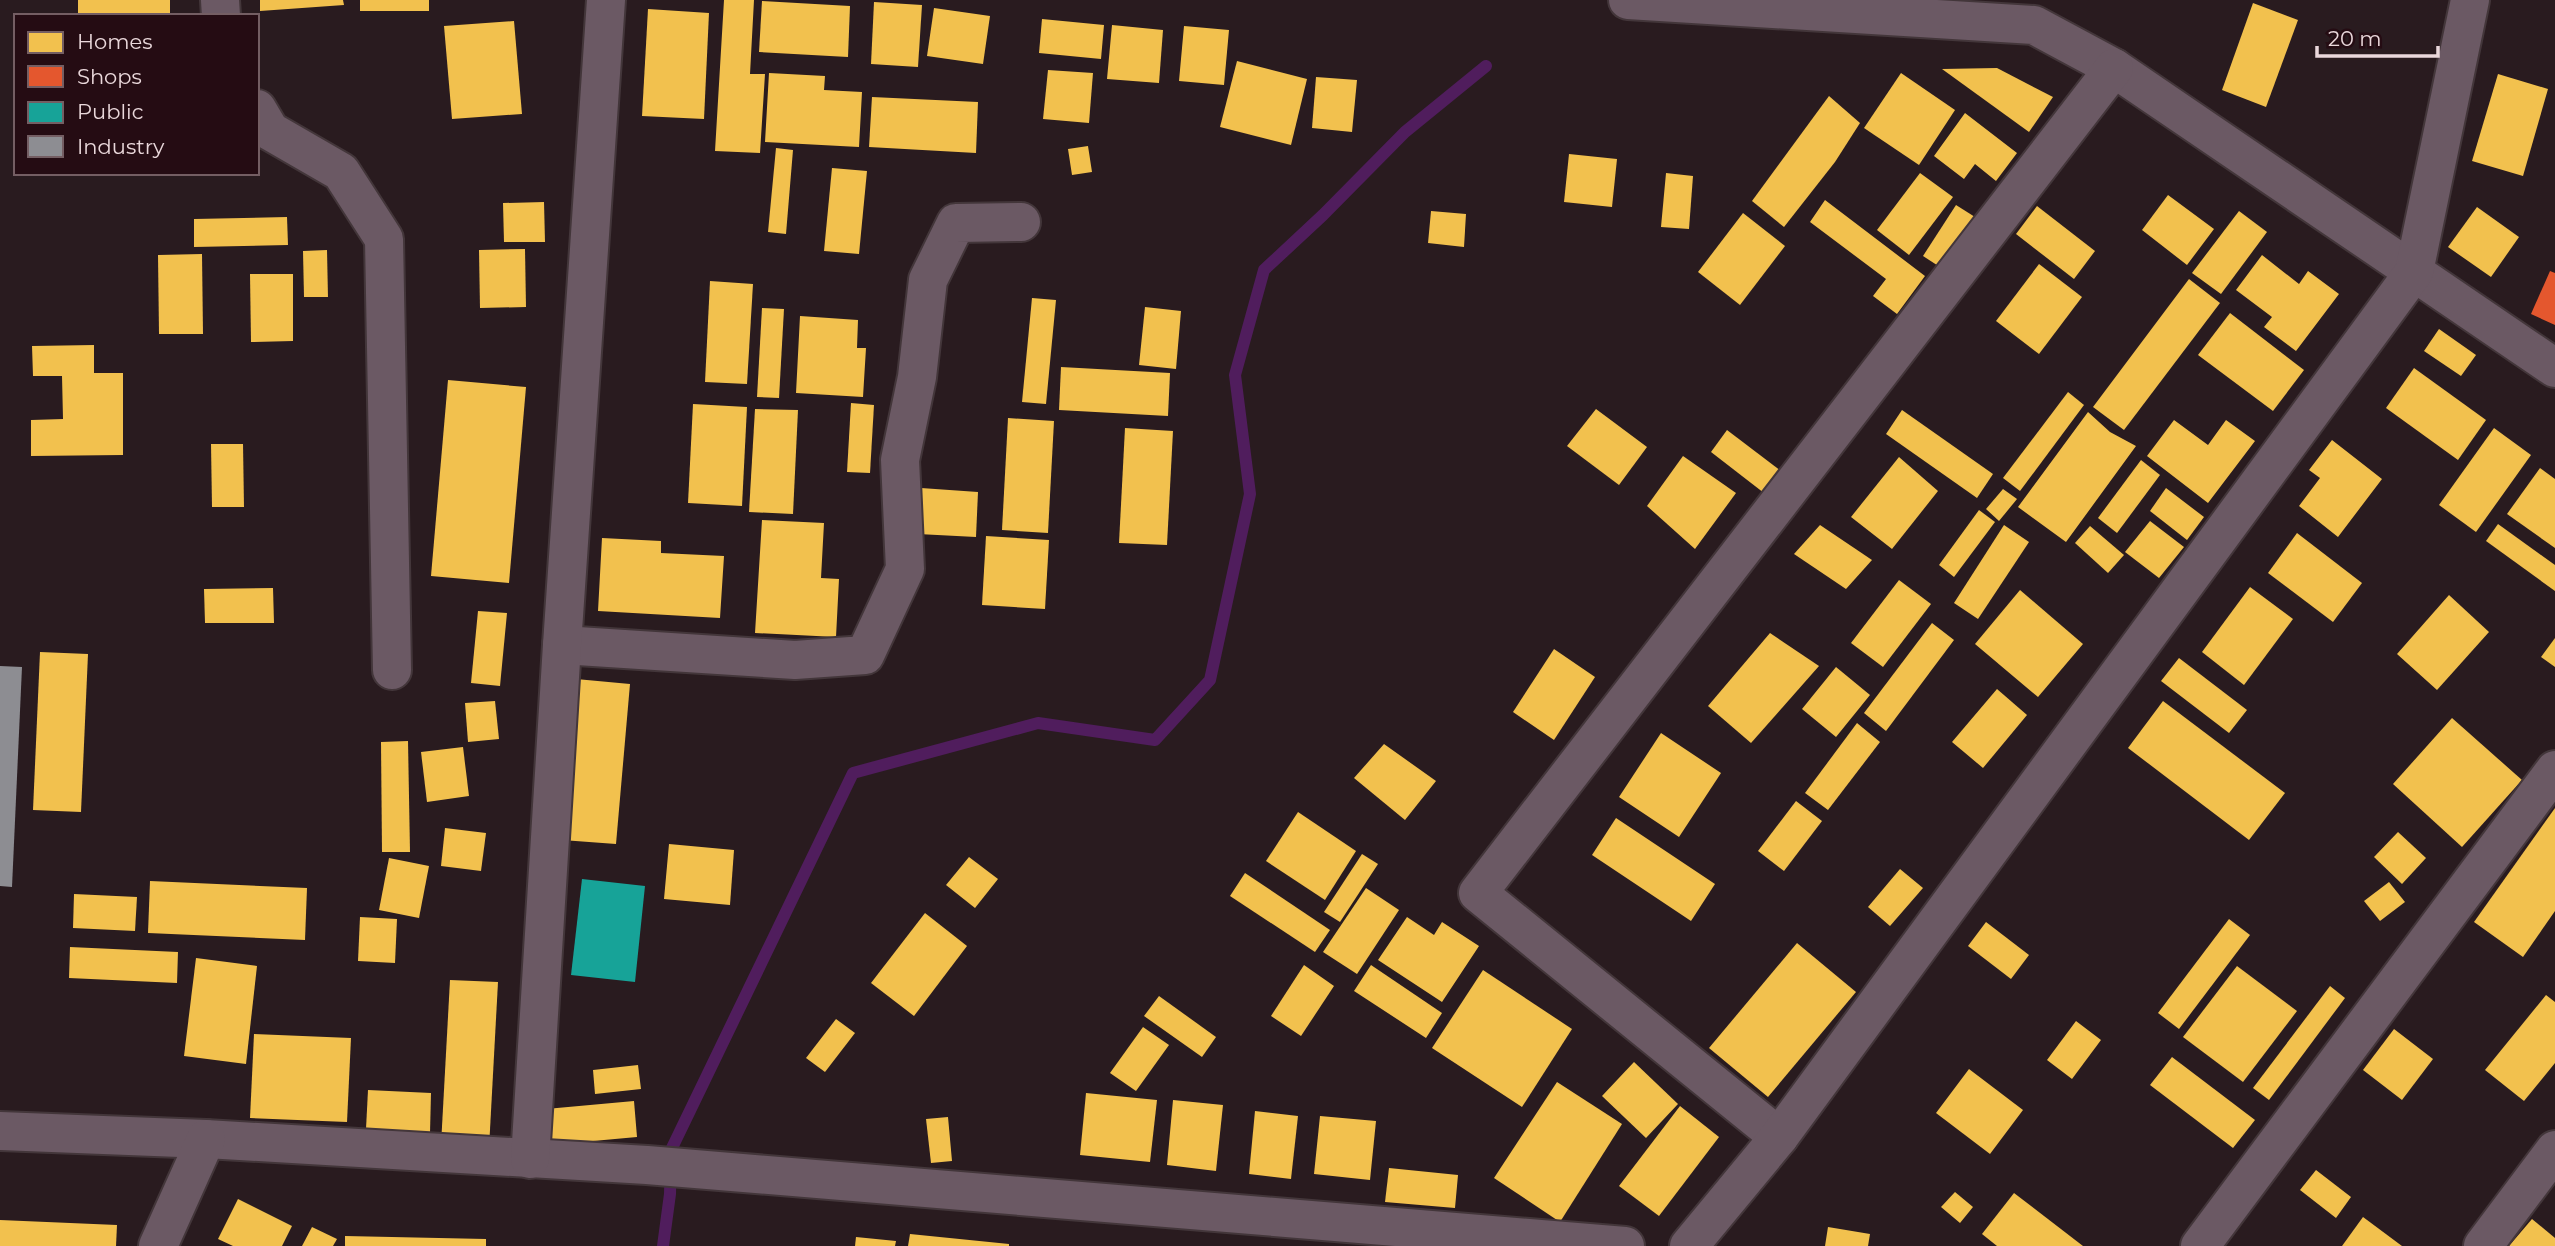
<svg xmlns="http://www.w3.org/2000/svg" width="2555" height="1246" viewBox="0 0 2555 1246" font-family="Montserrat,sans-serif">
	<rect width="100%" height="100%" fill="#291b1f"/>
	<g fill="#f2c14e">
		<rect x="78" y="0" width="92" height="16"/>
		<path d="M 260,0 L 343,0 L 344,5 L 260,11 Z"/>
		<rect x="360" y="0" width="69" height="11"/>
		<path d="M 724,0 L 754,0 L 750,74 L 765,74 L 760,153 L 715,151 Z"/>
		<path d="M 762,1 L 850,6 L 848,57 L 759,52 Z"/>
		<path d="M 874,2 L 922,5 L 918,67 L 871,64 Z"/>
		<path d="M 2253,3 L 2298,20 L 2266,107 L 2222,90 Z"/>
		<path d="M 934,8 L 990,16 L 983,64 L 927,56 Z"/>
		<path d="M 648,9 L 709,13 L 704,119 L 642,116 Z"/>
		<path d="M 1042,19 L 1104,25 L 1101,59 L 1039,53 Z"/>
		<path d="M 514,21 L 522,114 L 452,119 L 444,26 Z"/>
		<path d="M 1112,25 L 1163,30 L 1159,83 L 1107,79 Z"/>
		<path d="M 1184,26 L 1229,30 L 1224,85 L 1179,81 Z"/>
		<path d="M 1237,61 L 1307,79 L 1291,145 L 1220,127 Z"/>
		<path d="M 1997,68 L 2053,97 L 2029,132 L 1942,69 Z"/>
		<path d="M 1048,70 L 1093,73 L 1089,123 L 1043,119 Z"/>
		<path d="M 769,73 L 825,76 L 824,90 L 862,92 L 859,147 L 765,142 Z"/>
		<path d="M 1901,73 L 1955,110 L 1919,165 L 1864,128 Z"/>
		<path d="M 2498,74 L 2548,89 L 2523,176 L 2472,161 Z"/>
		<path d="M 1316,77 L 1357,80 L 1352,132 L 1312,128 Z"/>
		<path d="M 1829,96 L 1860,123 L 1835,162 L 1784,227 L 1752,201 Z"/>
		<path d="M 872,97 L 978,102 L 976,153 L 869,147 Z"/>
		<path d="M 1965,113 L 2017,153 L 1996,181 L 1975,164 L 1964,179 L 1934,156 Z"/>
		<path d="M 1088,146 L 1092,172 L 1072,175 L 1068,149 Z"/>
		<path d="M 776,148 L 793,150 L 786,234 L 768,232 Z"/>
		<path d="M 1569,154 L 1617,159 L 1612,207 L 1564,202 Z"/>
		<path d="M 832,168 L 867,171 L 859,254 L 824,251 Z"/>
		<path d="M 1666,173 L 1693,176 L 1689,229 L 1661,227 Z"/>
		<path d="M 1920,173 L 1953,197 L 1909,255 L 1877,230 Z"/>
		<path d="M 2168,195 L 2214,229 L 2187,265 L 2142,230 Z"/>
		<path d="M 1825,200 L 1925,276 L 1897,314 L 1873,296 L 1886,279 L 1810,222 Z"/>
		<path d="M 544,202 L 545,242 L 504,242 L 503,203 Z"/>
		<path d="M 1956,205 L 1975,217 L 1943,269 L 1923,256 Z"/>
		<path d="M 2037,206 L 2095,251 L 2074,279 L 2016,234 Z"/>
		<path d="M 2477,207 L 2519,237 L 2491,277 L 2448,247 Z"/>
		<path d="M 1431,211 L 1466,214 L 1464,247 L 1428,243 Z"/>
		<path d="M 2239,211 L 2267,232 L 2221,294 L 2192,273 Z"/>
		<path d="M 1743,213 L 1785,246 L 1740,305 L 1698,272 Z"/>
		<path d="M 287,217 L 288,245 L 194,247 L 194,219 Z"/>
		<path d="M 525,249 L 526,307 L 480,308 L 479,250 Z"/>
		<path d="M 327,250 L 328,297 L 304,297 L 303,251 Z"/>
		<path d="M 202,254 L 203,334 L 159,334 L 158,255 Z"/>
		<path d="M 2262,255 L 2299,284 L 2308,271 L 2339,294 L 2296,351 L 2264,327 L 2272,317 L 2236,290 Z"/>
		<path d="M 2039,264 L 2082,297 L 2039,354 L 1996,321 Z"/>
		<path d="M 250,274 L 293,274 L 293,341 L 251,342 Z"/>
		<path d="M 2189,279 L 2220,303 L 2124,430 L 2093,407 Z"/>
		<path d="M 710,281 L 753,284 L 747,384 L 705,382 Z"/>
		<path d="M 1032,298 L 1056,300 L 1046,404 L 1022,402 Z"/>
		<path d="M 1145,307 L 1181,311 L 1176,369 L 1139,365 Z"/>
		<path d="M 762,308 L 784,309 L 779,398 L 757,397 Z"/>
		<path d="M 2230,313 L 2304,370 L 2273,411 L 2198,355 Z"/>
		<path d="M 800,316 L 858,320 L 857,348 L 866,348 L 863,397 L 796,393 Z"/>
		<path d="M 2439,329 L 2476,355 L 2461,376 L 2424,351 Z"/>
		<path d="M 94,345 L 94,373 L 123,373 L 123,455 L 31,456 L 31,420 L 63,419 L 62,376 L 33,376 L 32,346 Z"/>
		<path d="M 1061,367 L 1170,373 L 1168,416 L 1059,410 Z"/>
		<path d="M 2414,368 L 2486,420 L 2458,460 L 2386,408 Z"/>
		<path d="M 448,380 L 526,387 L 509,583 L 431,576 Z"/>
		<path d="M 2068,392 L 2084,405 L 2020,491 L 2003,478 Z"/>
		<path d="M 851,403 L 874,405 L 870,473 L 847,472 Z"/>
		<path d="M 693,404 L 747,407 L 742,506 L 688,503 Z"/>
		<path d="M 755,409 L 798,410 L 793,514 L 749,512 Z"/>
		<path d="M 1596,409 L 1647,447 L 1619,485 L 1567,446 Z"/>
		<path d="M 1902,410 L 1993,474 L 1977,498 L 1886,434 Z"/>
		<path d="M 2088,412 L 2110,432 L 2136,446 L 2066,542 L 2018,507 Z"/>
		<path d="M 1008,418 L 1054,421 L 1048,533 L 1002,530 Z"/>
		<path d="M 2174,420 L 2208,445 L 2226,420 L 2255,441 L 2208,503 L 2147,456 Z"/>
		<path d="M 1125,428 L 1173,431 L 1167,545 L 1119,543 Z"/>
		<path d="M 2494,428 L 2531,455 L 2476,532 L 2439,505 Z"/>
		<path d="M 1727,430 L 1781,471 L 1764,493 L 1711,452 Z"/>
		<path d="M 2332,440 L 2382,479 L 2338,537 L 2299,506 L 2320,478 L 2309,470 Z"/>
		<path d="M 211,444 L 243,444 L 244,507 L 212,507 Z"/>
		<path d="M 1683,456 L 1736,493 L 1695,549 L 1647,506 Z"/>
		<path d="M 1899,457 L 1938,491 L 1892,549 L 1851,517 Z"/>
		<path d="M 2141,460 L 2160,475 L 2117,533 L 2098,518 Z"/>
		<path d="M 2540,468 L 2555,479 L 2555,548 L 2507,514 Z"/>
		<path d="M 921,488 L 978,492 L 976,537 L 918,534 Z"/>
		<path d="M 2166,488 L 2204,517 L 2187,540 L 2150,511 Z"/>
		<path d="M 2003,489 L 2017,499 L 1999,521 L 1986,509 Z"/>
		<path d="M 1979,510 L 1995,522 L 1954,577 L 1939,565 Z"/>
		<path d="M 762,520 L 824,523 L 821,578 L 839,579 L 836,637 L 755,633 Z"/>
		<path d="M 2150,521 L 2184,547 L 2159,578 L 2125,552 Z"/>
		<path d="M 2498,524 L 2555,565 L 2555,591 L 2486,541 Z"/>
		<path d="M 1820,525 L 1872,560 L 1846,589 L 1794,554 Z"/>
		<path d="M 2004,525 L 2029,542 L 1978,619 L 1954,603 Z"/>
		<path d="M 2090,526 L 2124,555 L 2108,573 L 2075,543 Z"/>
		<path d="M 2297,533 L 2362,583 L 2333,622 L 2268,573 Z"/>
		<path d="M 986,536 L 1049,540 L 1045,609 L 982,605 Z"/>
		<path d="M 602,538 L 661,541 L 661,553 L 724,556 L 720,618 L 598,611 Z"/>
		<path d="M 1899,580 L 1931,604 L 1883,667 L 1851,643 Z"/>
		<path d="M 2250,587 L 2293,619 L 2244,685 L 2202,652 Z"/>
		<path d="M 273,588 L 274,623 L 205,623 L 204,589 Z"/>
		<path d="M 2020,590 L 2083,644 L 2038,697 L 1975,644 Z"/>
		<path d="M 2449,595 L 2489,632 L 2437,690 L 2397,654 Z"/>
		<path d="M 478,611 L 507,613 L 500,686 L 471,683 Z"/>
		<path d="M 1932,623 L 1954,640 L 1886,731 L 1864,713 Z"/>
		<path d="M 1770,633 L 1819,666 L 1751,743 L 1708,706 Z"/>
		<path d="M 2555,638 L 2555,667 L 2541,657 Z"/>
		<path d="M 1554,649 L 1595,677 L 1554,740 L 1513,712 Z"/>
		<path d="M 40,652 L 88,654 L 81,812 L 33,810 Z"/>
		<path d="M 2179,658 L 2247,710 L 2229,733 L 2161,681 Z"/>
		<path d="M 1836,667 L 1870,695 L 1836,737 L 1802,709 Z"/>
		<path d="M 576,679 L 630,684 L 616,844 L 562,840 Z"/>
		<path d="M 1997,689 L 2027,715 L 1983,768 L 1952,742 Z"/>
		<path d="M 495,701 L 499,739 L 468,742 L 465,703 Z"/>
		<path d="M 2163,701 L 2285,793 L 2249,840 L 2128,748 Z"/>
		<path d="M 2452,718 L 2522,780 L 2462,847 L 2393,784 Z"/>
		<path d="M 1857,723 L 1880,742 L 1828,810 L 1805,793 Z"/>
		<path d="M 1661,733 L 1721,773 L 1679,837 L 1619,797 Z"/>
		<path d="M 408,741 L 410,852 L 382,852 L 381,742 Z"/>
		<path d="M 1384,744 L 1436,781 L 1405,820 L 1354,778 Z"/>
		<path d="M 463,747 L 469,796 L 427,802 L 421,752 Z"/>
		<path d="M 1796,801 L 1822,821 L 1784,871 L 1758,851 Z"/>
		<path d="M 2555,808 L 2555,911 L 2523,957 L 2474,922 Z"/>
		<path d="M 1298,812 L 1356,851 L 1325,900 L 1266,861 Z"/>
		<path d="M 1616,818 L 1715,884 L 1691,921 L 1592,855 Z"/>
		<path d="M 445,828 L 486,833 L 481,871 L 441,866 Z"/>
		<path d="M 2398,832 L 2426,858 L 2402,884 L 2374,857 Z"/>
		<path d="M 669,844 L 734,850 L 730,905 L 664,899 Z"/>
		<path d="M 1362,854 L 1378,864 L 1340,922 L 1324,912 Z"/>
		<path d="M 969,857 L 998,879 L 975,908 L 946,885 Z"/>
		<path d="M 389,858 L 429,866 L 419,918 L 379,910 Z"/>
		<path d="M 1900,869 L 1923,888 L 1890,926 L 1868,907 Z"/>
		<path d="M 1245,873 L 1330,930 L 1315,952 L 1230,896 Z"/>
		<path d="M 150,881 L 307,888 L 305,940 L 148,933 Z"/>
		<path d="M 2389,882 L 2405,902 L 2380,921 L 2364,901 Z"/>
		<path d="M 1366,888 L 1399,910 L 1357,974 L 1323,952 Z"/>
		<path d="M 74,894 L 137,897 L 135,931 L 73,928 Z"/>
		<path d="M 925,913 L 967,946 L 914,1016 L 871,983 Z"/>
		<path d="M 360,917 L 397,919 L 395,963 L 358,961 Z"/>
		<path d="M 1407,917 L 1434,935 L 1442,922 L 1479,946 L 1442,1002 L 1378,960 Z"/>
		<path d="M 2229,919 L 2250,935 L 2179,1029 L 2158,1013 Z"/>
		<path d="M 1986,922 L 2029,955 L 2011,979 L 1968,946 Z"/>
		<path d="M 1797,943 L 1856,992 L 1768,1097 L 1709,1048 Z"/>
		<path d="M 70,947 L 178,952 L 177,983 L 69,978 Z"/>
		<path d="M 196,958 L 257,966 L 246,1064 L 184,1056 Z"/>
		<path d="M 1304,965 L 1334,986 L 1301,1036 L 1271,1016 Z"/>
		<path d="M 1371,965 L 1442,1013 L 1426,1038 L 1354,991 Z"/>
		<path d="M 2237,966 L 2297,1011 L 2243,1082 L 2183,1037 Z"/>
		<path d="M 1483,970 L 1572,1029 L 1522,1107 L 1432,1048 Z"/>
		<path d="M 450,980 L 498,982 L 489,1148 L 441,1145 Z"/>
		<path d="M 2330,986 L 2345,998 L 2269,1100 L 2253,1088 Z"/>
		<path d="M 2546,995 L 2555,1002 L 2555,1063 L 2524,1101 L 2485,1070 Z"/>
		<path d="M 1159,996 L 1216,1037 L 1202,1057 L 1144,1016 Z"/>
		<path d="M 836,1019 L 855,1033 L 825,1072 L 806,1058 Z"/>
		<path d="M 2076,1021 L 2101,1040 L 2072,1079 L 2047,1060 Z"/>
		<path d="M 1143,1027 L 1169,1045 L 1136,1091 L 1110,1073 Z"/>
		<path d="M 2394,1029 L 2433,1059 L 2402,1100 L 2363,1070 Z"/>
		<path d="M 254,1034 L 351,1038 L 347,1122 L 250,1118 Z"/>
		<path d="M 2172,1057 L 2255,1120 L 2233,1148 L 2150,1085 Z"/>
		<path d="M 1634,1062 L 1678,1104 L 1646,1138 L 1602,1096 Z"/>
		<path d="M 638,1065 L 641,1089 L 595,1094 L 593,1070 Z"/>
		<path d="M 1969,1069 L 2023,1110 L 1990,1154 L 1936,1113 Z"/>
		<path d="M 1557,1082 L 1622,1124 L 1560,1222 L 1494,1178 Z"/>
		<path d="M 368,1090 L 431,1093 L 430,1133 L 366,1129 Z"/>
		<path d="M 1086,1093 L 1157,1100 L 1150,1162 L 1080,1155 Z"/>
		<path d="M 1173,1100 L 1223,1105 L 1216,1171 L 1167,1165 Z"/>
		<path d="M 634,1101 L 637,1137 L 549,1145 L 546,1109 Z"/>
		<path d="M 1680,1106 L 1719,1137 L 1659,1216 L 1619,1186 Z"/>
		<path d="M 1255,1111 L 1298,1116 L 1291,1179 L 1249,1174 Z"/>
		<path d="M 1320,1116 L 1376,1121 L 1370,1180 L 1314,1174 Z"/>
		<path d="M 948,1117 L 952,1161 L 931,1163 L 926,1119 Z"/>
		<path d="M 1389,1168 L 1458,1175 L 1455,1208 L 1385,1202 Z"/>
		<path d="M 2316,1170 L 2351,1197 L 2336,1218 L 2300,1190 Z"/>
		<path d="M 1955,1192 L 1973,1207 L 1960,1223 L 1941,1207 Z"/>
		<path d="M 2014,1193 L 2083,1246 L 1997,1246 L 1982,1234 Z"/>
		<path d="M 238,1199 L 292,1226 L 282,1246 L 233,1246 L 218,1239 Z"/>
		<path d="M 2363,1217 L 2402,1246 L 2342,1246 Z"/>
		<path d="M 2532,1219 L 2555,1238 L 2555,1246 L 2509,1246 Z"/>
		<path d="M 0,1220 L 117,1225 L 116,1246 L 0,1246 Z"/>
		<path d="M 312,1227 L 337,1239 L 333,1246 L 302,1246 Z"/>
		<path d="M 1828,1227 L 1870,1234 L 1868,1246 L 1825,1246 Z"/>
		<path d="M 910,1234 L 1009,1244 L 1009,1246 L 908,1246 Z"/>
		<path d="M 345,1236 L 486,1239 L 486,1246 L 345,1246 Z"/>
		<path d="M 856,1237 L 896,1241 L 895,1246 L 855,1246 Z"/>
	</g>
	<path fill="#e4572e" d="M 2550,271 L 2555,273 L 2555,325 L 2531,314 Z"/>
	<path fill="#17a398" d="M 582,879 L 645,886 L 635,982 L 571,975 Z"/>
	<path fill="#8d8d92" d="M 0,666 L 22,667 L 12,887 L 0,886 Z"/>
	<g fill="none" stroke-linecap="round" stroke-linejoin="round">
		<path stroke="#501d5d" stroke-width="12" d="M 663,1246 L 670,1194 L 671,1150 L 853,773 L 1038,723 L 1155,740 L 1210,680 L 1250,494 L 1235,375 L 1264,270 L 1323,215 L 1405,132 L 1486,66"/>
		<defs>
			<g id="minor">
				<path d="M 220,0 L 221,16"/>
				<path d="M 1628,0 L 2034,25 L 2114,68 L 2555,368"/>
				<path d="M 257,109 L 270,131 L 341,172 L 384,239 L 392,670"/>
				<path d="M 562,645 L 795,660 L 865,655 L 905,569 L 900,460 L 917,377 L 928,280 L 956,223 L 1021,222"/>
				<path d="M 0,1131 L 206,1139 L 647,1165 L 1625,1246"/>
				<path d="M 1779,1137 L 1478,893 L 2114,68"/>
				<path d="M 530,1159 L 562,645 L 606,0"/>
				<path d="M 158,1246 L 206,1139"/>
				<path d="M 1689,1246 L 1779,1137 L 2414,272 L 2470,0"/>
				<path d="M 2200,1246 L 2555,770"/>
				<path d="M 2483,1246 L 2555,1150"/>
			</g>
		</defs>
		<use href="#minor" stroke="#43363a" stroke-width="42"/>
		<use href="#minor" stroke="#6b5964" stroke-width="38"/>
	</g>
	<rect x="14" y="14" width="245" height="161" fill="#250c13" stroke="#745e63" stroke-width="2"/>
	<rect x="28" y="32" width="35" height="21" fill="#f2c14e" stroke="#745e63" stroke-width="2"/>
	<text x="77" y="49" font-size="21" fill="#ead8db">Homes</text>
	<rect x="28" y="66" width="35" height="21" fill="#e4572e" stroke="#745e63" stroke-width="2"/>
	<text x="77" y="84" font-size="21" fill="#ead8db">Shops</text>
	<rect x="28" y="102" width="35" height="21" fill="#17a398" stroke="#745e63" stroke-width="2"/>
	<text x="77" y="119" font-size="21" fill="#ead8db">Public</text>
	<rect x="28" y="136" width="35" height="21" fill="#8d8d92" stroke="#745e63" stroke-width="2"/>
	<text x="77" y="154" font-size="21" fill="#ead8db">Industry</text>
	<path d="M2317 46v10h121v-10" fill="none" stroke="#ead8db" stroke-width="3.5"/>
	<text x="2328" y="46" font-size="21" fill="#ead8db" stroke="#250c13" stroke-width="5" paint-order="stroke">20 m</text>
</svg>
